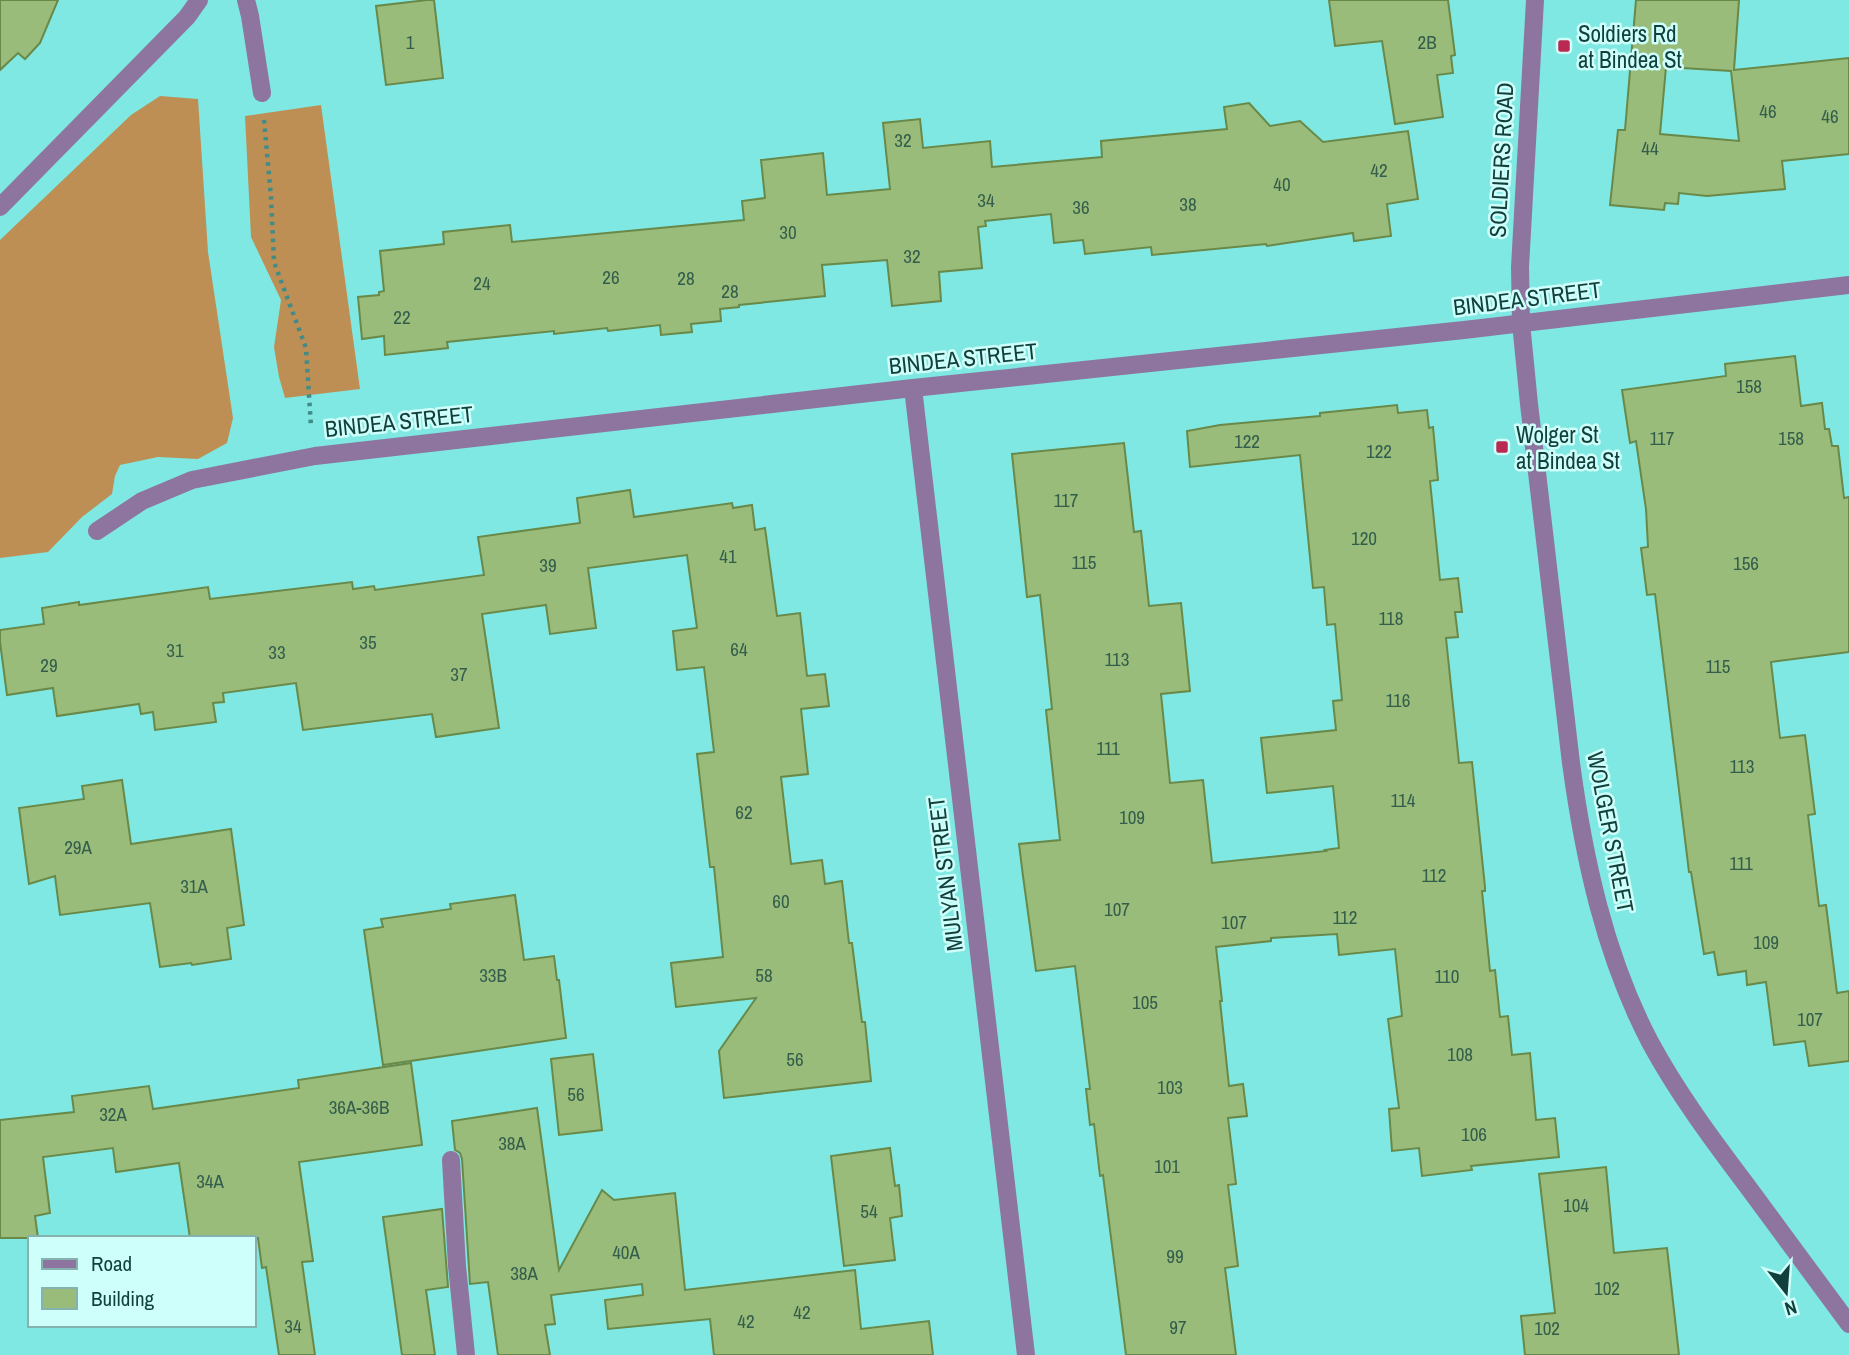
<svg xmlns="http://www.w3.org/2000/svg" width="1849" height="1355" viewBox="0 0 1849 1355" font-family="'Archivo Narrow',sans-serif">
	<rect width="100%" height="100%" fill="#7fe8e2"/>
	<g fill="#be8f55">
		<path d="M 160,96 L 198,99 L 208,252 L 233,418 L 227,443 L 198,459 L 158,457 L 120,465 L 115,476 L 112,494 L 82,517 L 48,552 L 0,558 L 0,240 L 131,115 Z"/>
		<path d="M 321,105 L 360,389 L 285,398 L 279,377 L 274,347 L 281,300 L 251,237 L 245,116 Z"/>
	</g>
	<g fill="#9abc7a" stroke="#698949" stroke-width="2" fill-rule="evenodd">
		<path d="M 0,0 L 58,0 L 40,43 L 25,59 L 18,53 L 0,70 Z"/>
		<path d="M 427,0 L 434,0 L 443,78 L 386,85 L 376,6 Z"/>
		<path d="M 1329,0 L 1448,0 L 1455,55 L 1451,56 L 1453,73 L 1437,75 L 1443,117 L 1395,124 L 1382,41 L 1335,46 Z"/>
		<path d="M 1636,0 L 1739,0 L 1734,70 L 1849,58 L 1849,154 L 1782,161 L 1785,189 L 1707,196 L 1679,193 L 1678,204 L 1665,203 L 1664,210 L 1610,205 L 1618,130 L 1625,130 ZM 1666,67 L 1731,71 L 1739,141 L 1660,134 Z"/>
		<path d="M 1249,103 L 1270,126 L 1300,121 L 1323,142 L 1408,131 L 1418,199 L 1387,204 L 1391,236 L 1354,241 L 1353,233 L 1267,246 L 1266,244 L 1152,255 L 1151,247 L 1085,254 L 1083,240 L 1054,243 L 1051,214 L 985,221 L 986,226 L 978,227 L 982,268 L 939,272 L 941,301 L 892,306 L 887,260 L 822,265 L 825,296 L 739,305 L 739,307 L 720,309 L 721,321 L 691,324 L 692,332 L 661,335 L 660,325 L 608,331 L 607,328 L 554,334 L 554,331 L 447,342 L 448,348 L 385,355 L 384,336 L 362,339 L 358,297 L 379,295 L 379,292 L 384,291 L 380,251 L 444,244 L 443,232 L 510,225 L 512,242 L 744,220 L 742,201 L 765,198 L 761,160 L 823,153 L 827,195 L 890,189 L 883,123 L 920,119 L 923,148 L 990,141 L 992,167 L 1102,157 L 1101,141 L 1227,129 L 1224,107 Z"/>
		<path d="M 1795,356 L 1801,406 L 1822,403 L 1825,429 L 1829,429 L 1832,446 L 1838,446 L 1844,498 L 1849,497 L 1849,652 L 1771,662 L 1780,738 L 1805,735 L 1815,814 L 1808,815 L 1819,906 L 1826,905 L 1837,993 L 1849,991 L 1849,1061 L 1809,1066 L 1805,1041 L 1774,1045 L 1766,982 L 1747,985 L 1746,971 L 1718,975 L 1714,952 L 1704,954 L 1691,872 L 1689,872 L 1655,594 L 1647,595 L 1641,548 L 1648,547 L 1646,509 L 1636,441 L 1630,443 L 1622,390 L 1726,376 L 1725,364 Z"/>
		<path d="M 1397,405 L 1398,413 L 1427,410 L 1429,428 L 1433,427 L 1438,480 L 1430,481 L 1440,580 L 1458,578 L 1462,612 L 1455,612 L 1458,637 L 1446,638 L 1459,763 L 1472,762 L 1485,887 L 1485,891 L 1482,891 L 1490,971 L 1495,970 L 1500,1017 L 1508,1016 L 1512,1055 L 1530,1053 L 1536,1120 L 1555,1118 L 1559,1157 L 1471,1166 L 1472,1170 L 1422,1176 L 1419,1148 L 1392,1151 L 1389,1109 L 1399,1108 L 1388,1019 L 1402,1016 L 1395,949 L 1339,955 L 1337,934 L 1271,938 L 1271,941 L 1216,947 L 1222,1001 L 1220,1001 L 1229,1086 L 1243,1084 L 1247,1116 L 1228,1118 L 1236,1184 L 1228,1185 L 1238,1266 L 1225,1268 L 1236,1355 L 1126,1355 L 1103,1175 L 1100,1176 L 1094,1124 L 1090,1125 L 1086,1089 L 1090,1089 L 1075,966 L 1036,971 L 1023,876 L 1019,844 L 1060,840 L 1046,710 L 1052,709 L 1040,595 L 1027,597 L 1012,454 L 1124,443 L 1134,532 L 1141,531 L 1149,606 L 1181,603 L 1190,691 L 1161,694 L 1170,783 L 1203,780 L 1212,863 L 1326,851 L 1325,850 L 1339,848 L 1333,786 L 1267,793 L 1261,738 L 1336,730 L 1333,701 L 1342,700 L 1335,624 L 1327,625 L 1324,587 L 1313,588 L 1300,455 L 1190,467 L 1187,431 L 1220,425 L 1320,416 L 1320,413 Z"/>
		<path d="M 630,490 L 634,517 L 732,503 L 733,508 L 752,505 L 755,530 L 765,528 L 777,616 L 800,613 L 807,676 L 825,674 L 829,706 L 801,709 L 808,774 L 781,777 L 791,864 L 822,860 L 825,884 L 842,881 L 849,943 L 852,943 L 862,1022 L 865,1022 L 871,1081 L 724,1098 L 719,1051 L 756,998 L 676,1007 L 671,963 L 723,957 L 714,867 L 710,867 L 697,754 L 714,752 L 704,667 L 677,670 L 673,631 L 697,628 L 687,555 L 588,568 L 596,628 L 550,634 L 546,605 L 482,614 L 499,728 L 436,737 L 432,714 L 303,730 L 296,683 L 223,693 L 224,702 L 213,703 L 216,722 L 155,730 L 153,712 L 141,714 L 139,704 L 57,716 L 53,688 L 7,695 L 0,642 L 0,630 L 44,624 L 42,608 L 79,602 L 79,605 L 208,587 L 210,599 L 352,582 L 353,589 L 374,586 L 375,590 L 484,575 L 478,537 L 580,523 L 577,498 Z"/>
		<path d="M 122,780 L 131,844 L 231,829 L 244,925 L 227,928 L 231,959 L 192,965 L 191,963 L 160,967 L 150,903 L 60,915 L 55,876 L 29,884 L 19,808 L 84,799 L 82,786 Z"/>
		<path d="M 515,895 L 524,960 L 554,956 L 557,980 L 559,980 L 566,1038 L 383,1065 L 364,930 L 383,927 L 381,919 L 451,909 L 450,904 Z"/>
		<path d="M 593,1054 L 602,1130 L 559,1135 L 551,1059 Z"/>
		<path d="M 411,1063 L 422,1145 L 299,1162 L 313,1261 L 302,1262 L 315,1355 L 279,1355 L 266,1267 L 262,1268 L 258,1238 L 190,1238 L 179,1163 L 116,1172 L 113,1148 L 43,1157 L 50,1213 L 35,1216 L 38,1238 L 0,1238 L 0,1120 L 74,1112 L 72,1096 L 149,1086 L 153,1109 L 299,1088 L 298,1080 Z"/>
		<path d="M 537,1108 L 559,1270 L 602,1190 L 614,1200 L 675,1193 L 685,1290 L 855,1270 L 861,1329 L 929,1321 L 933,1355 L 714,1355 L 710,1319 L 608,1329 L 605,1300 L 643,1295 L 642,1284 L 551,1295 L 555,1324 L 545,1325 L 550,1355 L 498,1355 L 488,1282 L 470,1284 L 462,1159 L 460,1153 L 455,1150 L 452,1121 Z"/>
		<path d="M 890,1148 L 895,1186 L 899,1185 L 902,1216 L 890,1218 L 895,1260 L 844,1266 L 831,1156 Z"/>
		<path d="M 1606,1167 L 1614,1253 L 1667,1248 L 1679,1355 L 1525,1355 L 1521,1316 L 1555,1313 L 1539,1174 Z"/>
		<path d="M 442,1209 L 448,1287 L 426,1290 L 435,1355 L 402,1355 L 383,1217 Z"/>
	</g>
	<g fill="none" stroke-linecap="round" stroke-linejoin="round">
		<path stroke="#438b87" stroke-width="4.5" stroke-dasharray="3.5 5" stroke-linecap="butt" d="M 264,120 L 271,197 L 274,262 L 306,348 L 311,427"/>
		<g stroke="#8e75a0" stroke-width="18">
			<path d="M 246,0 L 250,16 L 262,93"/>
			<path d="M 1535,0 L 1520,267 L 1521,323 L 1529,404 L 1571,763 C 1584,859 1605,956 1650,1042 C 1677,1092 1711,1138 1745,1183 C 1780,1230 1814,1277 1849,1324"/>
			<path d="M 0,207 L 187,17 L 199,0"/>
			<path d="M 913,388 L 1026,1355"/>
			<path d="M 97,531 L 142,501 L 192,480 L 315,456 L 913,388 L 1464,330 L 1849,285"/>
			<path d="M 451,1160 L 457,1266 L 466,1355"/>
		</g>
	</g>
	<g fill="#ba2951" stroke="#cffffb" stroke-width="2.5">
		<rect x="1557" y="39" width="14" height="14" rx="3.5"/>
		<rect x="1495" y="440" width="14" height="14" rx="3.5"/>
	</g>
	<g text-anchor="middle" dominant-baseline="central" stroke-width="5" stroke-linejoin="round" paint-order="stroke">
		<g font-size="19" fill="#335e4c">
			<text x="410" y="42">1</text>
			<text x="1427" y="42">2B</text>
			<text x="1768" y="111">46</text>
			<text x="1830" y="116">46</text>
			<text x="903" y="140">32</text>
			<text x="1650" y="148">44</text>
			<text x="1379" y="170">42</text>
			<text x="1282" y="184">40</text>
			<text x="986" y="200">34</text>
			<text x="1188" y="204">38</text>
			<text x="1081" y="207">36</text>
			<text x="788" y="232">30</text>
			<text x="912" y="256">32</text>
			<text x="611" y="277">26</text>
			<text x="686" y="278">28</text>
			<text x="482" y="283">24</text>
			<text x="730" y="291">28</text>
			<text x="402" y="317">22</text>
			<text x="1749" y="386">158</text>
			<text x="1662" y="438">117</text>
			<text x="1791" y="438">158</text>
			<text x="1247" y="441">122</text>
			<text x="1379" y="451">122</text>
			<text x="1066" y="500">117</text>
			<text x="1364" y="538">120</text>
			<text x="728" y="556">41</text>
			<text x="1084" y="562">115</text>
			<text x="1746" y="563">156</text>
			<text x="548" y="565">39</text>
			<text x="1391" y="618">118</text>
			<text x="368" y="642">35</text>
			<text x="739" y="649">64</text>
			<text x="175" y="650">31</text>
			<text x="277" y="652">33</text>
			<text x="1117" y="659">113</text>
			<text x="49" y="665">29</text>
			<text x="1718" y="666">115</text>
			<text x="459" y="674">37</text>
			<text x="1398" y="700">116</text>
			<text x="1108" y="748">111</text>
			<text x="1742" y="766">113</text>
			<text x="1403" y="800">114</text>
			<text x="744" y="812">62</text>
			<text x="1132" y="817">109</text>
			<text x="78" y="847">29A</text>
			<text x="1741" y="863">111</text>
			<text x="1434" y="875">112</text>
			<text x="194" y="886">31A</text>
			<text x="781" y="901">60</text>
			<text x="1117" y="909">107</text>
			<text x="1345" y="917">112</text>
			<text x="1234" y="922">107</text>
			<text x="1766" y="942">109</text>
			<text x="493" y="975">33B</text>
			<text x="764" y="975">58</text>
			<text x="1447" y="976">110</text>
			<text x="1145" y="1002">105</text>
			<text x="1810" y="1019">107</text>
			<text x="1460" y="1054">108</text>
			<text x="795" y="1059">56</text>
			<text x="1170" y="1087">103</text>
			<text x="576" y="1094">56</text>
			<text x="359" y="1107">36A-36B</text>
			<text x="113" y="1114">32A</text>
			<text x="1474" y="1134">106</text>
			<text x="512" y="1143">38A</text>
			<text x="1167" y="1166">101</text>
			<text x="210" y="1181">34A</text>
			<text x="1576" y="1205">104</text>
			<text x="869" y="1211">54</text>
			<text x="626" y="1252">40A</text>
			<text x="1175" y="1256">99</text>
			<text x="524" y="1273">38A</text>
			<text x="1607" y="1288">102</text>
			<text x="802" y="1312">42</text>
			<text x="746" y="1321">42</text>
			<text x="293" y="1326">34</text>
			<text x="1178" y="1327">97</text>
			<text x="1547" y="1328">102</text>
		</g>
		<g font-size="23" fill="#113f3c" stroke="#cffffb" text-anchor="start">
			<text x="1578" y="33">Soldiers Rd<tspan x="1578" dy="26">at Bindea St</tspan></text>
			<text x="1516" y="434">Wolger St<tspan x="1516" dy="26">at Bindea St</tspan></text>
		</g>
		<g font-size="23" fill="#113f3c" stroke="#cffffb">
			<text transform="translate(1501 160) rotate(-87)">SOLDIERS ROAD</text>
			<text transform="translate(1527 298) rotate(-7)">BINDEA STREET</text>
			<text transform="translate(963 358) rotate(-6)">BINDEA STREET</text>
			<text transform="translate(399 421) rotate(-6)">BINDEA STREET</text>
			<text transform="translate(1611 832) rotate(79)">WOLGER STREET</text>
			<text transform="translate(945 874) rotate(-97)">MULYAN STREET</text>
		</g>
	</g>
	<rect x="28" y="1236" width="228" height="91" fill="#cffffb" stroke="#83b2af" stroke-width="2"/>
	<rect x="42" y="1259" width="35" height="10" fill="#8e75a0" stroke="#83b2af" stroke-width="2"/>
	<text x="91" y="1271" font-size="21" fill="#113f3c">Road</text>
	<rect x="42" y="1288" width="35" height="21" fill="#9abc7a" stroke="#83b2af" stroke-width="2"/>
	<text x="91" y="1306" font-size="21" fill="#113f3c">Building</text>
	<g transform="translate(1786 1292) rotate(163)" stroke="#cffffb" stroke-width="5" paint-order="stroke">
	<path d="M0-5L12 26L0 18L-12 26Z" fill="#113f3c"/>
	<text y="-10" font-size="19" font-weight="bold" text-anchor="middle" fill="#113f3c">N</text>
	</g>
</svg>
